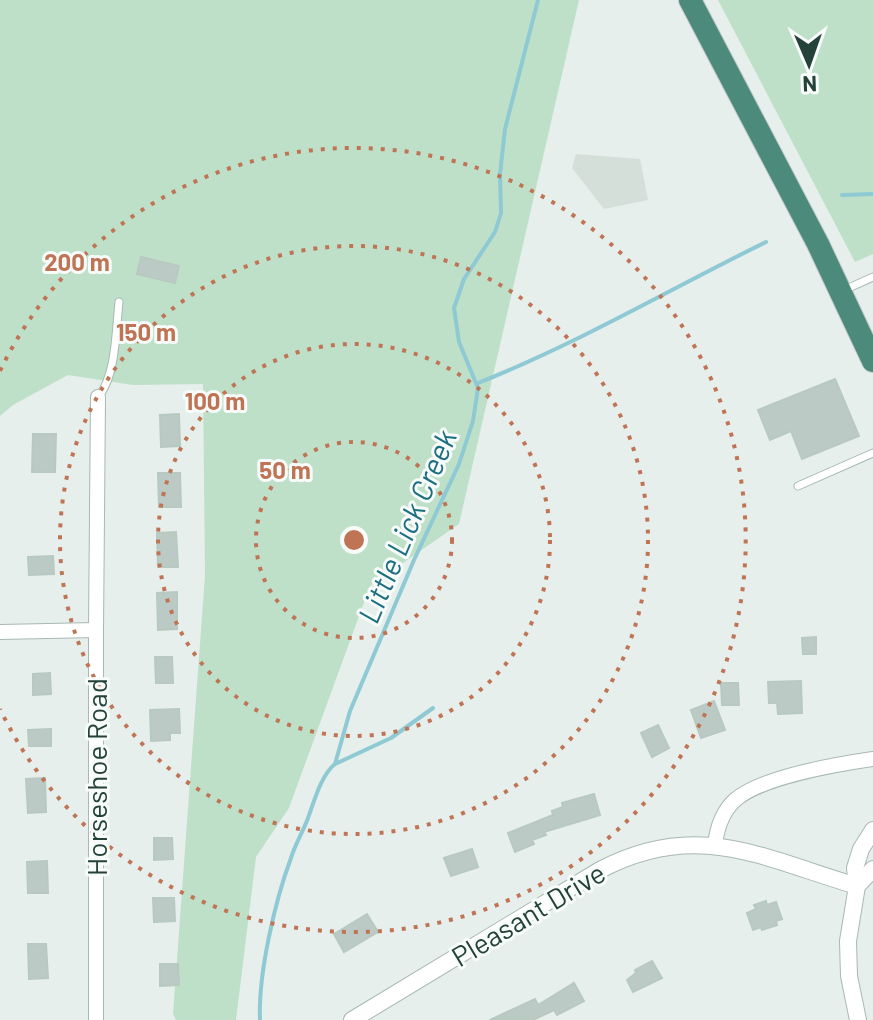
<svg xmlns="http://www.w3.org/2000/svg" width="873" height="1020" viewBox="0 0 873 1020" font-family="Barlow,sans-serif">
	<rect width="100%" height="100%" fill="#e6efeb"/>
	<path fill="#d4dfda" d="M 576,154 L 640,159 L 648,200 L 604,209 L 572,168 Z"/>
	<g fill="#bfe0c8">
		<path d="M 0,0 L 579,0 L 459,524 L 370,586 L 289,808 L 256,857 L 236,1020 L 176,1020 L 173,1014 L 205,575 L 203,384 L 133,385 L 68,375 L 13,405 L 0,416 Z"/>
		<path d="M 718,0 L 873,0 L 873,254 L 855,262 Z"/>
	</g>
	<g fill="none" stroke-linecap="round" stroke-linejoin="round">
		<g stroke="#8ec9d4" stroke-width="4">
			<path d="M 842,195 L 873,194"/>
			<path d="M 478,383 C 577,344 670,289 766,242"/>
			<path d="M 335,764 L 391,738 L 433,708"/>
			<path d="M 260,1020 C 258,974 275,901 291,858 C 295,844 303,832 308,818 C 314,802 321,775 335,764 L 350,711 L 414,560 L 459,464 L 473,421 L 478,388 L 459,342 L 454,308 L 464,279 L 495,232 L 501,213 L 500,174 L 505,129 L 538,0"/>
		</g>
	</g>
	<g fill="#bbcac4" stroke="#b8c9c2" stroke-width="2">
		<path d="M 141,257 L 179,266 L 175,283 L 137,274 Z"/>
		<path d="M 835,379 L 859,436 L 802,459 L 791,431 L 770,440 L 758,410 Z"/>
		<path d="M 179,414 L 180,446 L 161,447 L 160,415 Z"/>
		<path d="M 33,434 L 56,434 L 55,472 L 32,472 Z"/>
		<path d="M 158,473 L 180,473 L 181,507 L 159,507 Z"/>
		<path d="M 176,532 L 178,567 L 158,567 L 157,533 Z"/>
		<path d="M 53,556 L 54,574 L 29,575 L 28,557 Z"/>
		<path d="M 177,592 L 177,629 L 158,630 L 157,593 Z"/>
		<path d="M 816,637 L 816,654 L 803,654 L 802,638 Z"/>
		<path d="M 155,657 L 172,657 L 173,683 L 156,683 Z"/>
		<path d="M 50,673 L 51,694 L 33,695 L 33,674 Z"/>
		<path d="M 801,681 L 802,713 L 778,714 L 777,703 L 769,703 L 768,682 Z"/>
		<path d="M 721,683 L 738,683 L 739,705 L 722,705 Z"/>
		<path d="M 714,701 L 725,730 L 701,738 L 691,710 Z"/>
		<path d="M 179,709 L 180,733 L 170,733 L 170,740 L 151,741 L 150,710 Z"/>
		<path d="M 658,725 L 669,748 L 652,757 L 641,733 Z"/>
		<path d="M 51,729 L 51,746 L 29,746 L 28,730 Z"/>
		<path d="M 45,778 L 46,812 L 28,813 L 26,779 Z"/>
		<path d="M 594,794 L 600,815 L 544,832 L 546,835 L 532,840 L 534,844 L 515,852 L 508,833 L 553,815 L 552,811 L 563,807 L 562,803 Z"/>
		<path d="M 154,838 L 172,838 L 173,859 L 154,860 Z"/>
		<path d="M 472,849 L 478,867 L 451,876 L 444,858 Z"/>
		<path d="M 47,861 L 48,893 L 28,893 L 27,862 Z"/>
		<path d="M 153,898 L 174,898 L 175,921 L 154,922 Z"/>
		<path d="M 766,901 L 767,905 L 776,902 L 782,919 L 776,921 L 777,925 L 762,930 L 761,927 L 753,930 L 747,913 L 756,909 L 754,905 Z"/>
		<path d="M 367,914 L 378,932 L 344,952 L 334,934 Z"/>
		<path d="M 28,944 L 46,944 L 48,978 L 29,979 Z"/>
		<path d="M 652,961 L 662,978 L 633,992 L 627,980 L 636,973 L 635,970 Z"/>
		<path d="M 160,964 L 178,964 L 179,985 L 160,986 Z"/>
		<path d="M 574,983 L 584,1001 L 557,1015 L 554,1010 L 533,1020 L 490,1020 L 535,999 L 538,1005 Z"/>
	</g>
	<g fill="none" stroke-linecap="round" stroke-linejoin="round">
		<defs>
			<g id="service">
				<path d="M 842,291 L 873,277"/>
				<path d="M 98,397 C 116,377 116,329 119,302"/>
				<path d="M 798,486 L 873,453"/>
			</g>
			<g id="minor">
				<path d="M 0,632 L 96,630"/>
				<path d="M 715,845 C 717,827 722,812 735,800 C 761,777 839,764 873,759"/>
				<path d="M 96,1020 L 96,630 L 98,397"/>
			</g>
			<g id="tertiary">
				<path d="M 857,886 L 873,869"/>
				<path d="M 352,1020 L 600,870 C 697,819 762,858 857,886"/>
				<path d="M 858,1020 L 849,976 L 848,941 L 857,886 L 855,868 L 861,849 L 873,830"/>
			</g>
			<path id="trunk" d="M 690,0 L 818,244 L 873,361"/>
		</defs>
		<use href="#service" stroke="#a8b8b2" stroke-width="9"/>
		<use href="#minor" stroke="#a8b8b2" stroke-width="16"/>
		<use href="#tertiary" stroke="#a8b8b2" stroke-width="18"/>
		<use href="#trunk" stroke="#c2cac8" stroke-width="24"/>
		<use href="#service" stroke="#fff" stroke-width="7"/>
		<use href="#minor" stroke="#fff" stroke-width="14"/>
		<use href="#tertiary" stroke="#fff" stroke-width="16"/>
		<use href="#trunk" stroke="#4c8a7c" stroke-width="22"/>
	</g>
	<g fill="none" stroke="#c07456" stroke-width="4" stroke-dasharray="4 8">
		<circle cx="354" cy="540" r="98"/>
		<circle cx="354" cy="540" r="196"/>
		<circle cx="354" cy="540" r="294"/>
		<path d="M0 371A392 392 0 1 1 0 709"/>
	</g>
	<g text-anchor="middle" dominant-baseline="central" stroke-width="6" stroke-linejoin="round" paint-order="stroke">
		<g font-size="28" fill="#24423a" stroke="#f7fbf9">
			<text transform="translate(96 777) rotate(-90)">Horseshoe Road</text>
			<text transform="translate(528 914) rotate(-31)">Pleasant Drive</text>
		</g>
		<g font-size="30" font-style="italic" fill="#1c6f80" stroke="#f7fbf9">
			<text transform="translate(406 526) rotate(-67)">Little Lick Creek</text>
		</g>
	</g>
	<circle cx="354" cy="540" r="12" fill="#c07456" stroke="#f7fbf9" stroke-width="4"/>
	<g font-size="24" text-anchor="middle" font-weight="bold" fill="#c07456" stroke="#f7fbf9" stroke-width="6" stroke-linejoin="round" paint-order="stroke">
		<text x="77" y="271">200 m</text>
		<text x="146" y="341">150 m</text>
		<text x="215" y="410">100 m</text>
		<text x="285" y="479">50 m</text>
	</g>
	<g transform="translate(809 64) rotate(178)" stroke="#f7fbf9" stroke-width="6" paint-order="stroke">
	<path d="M0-6L14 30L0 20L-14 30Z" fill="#24423a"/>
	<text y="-12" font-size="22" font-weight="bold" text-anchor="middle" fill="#24423a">N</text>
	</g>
</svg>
